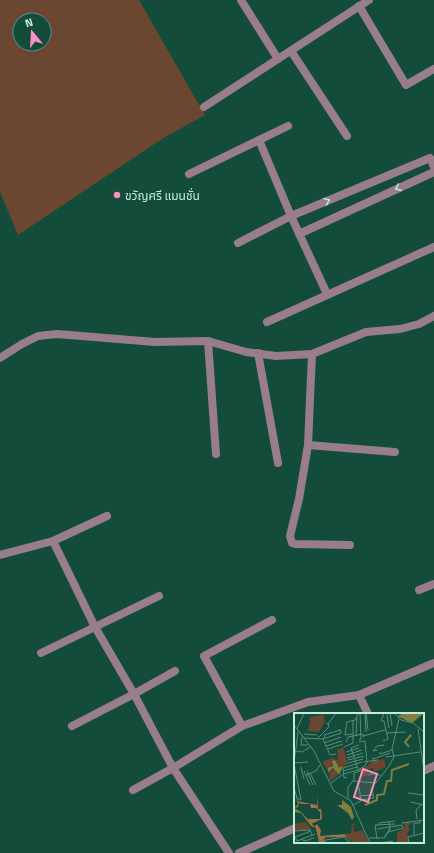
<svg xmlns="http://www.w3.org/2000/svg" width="434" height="853" viewBox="0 0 434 853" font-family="'Titillium Web','Noto Sans Thai',sans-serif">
	<rect width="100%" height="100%" fill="#134c3b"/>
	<path fill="#6b4631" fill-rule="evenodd" d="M 0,0 L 139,0 L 205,115 L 165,137 L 18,235 L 0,192 ZM 20,20 L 44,20 L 44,44 L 20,44 Z"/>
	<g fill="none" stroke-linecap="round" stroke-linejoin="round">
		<g stroke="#997d8a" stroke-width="8">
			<path d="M 241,0 L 278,59"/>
			<path d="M 359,6 L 406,85 L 434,69"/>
			<path d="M 291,51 L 347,136"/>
			<path d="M 204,107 L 369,0"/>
			<path d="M 259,140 L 291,216 L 327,294"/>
			<path d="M 189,174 L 288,126"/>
			<path d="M 299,234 L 434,172"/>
			<path d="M 238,243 L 291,216 L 430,158 L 434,167"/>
			<path d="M 267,322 L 434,247"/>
			<path d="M 208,341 L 216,454"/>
			<path d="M 258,353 L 278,463"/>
			<path d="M 312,354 L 308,445 L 299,499 L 290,536 L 292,543 L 295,544 L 350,545"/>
			<path d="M 0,358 L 22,344 L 38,336 L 57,334 L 155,342 L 208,341 L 246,352 L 276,356 L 312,354 L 366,332 L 400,329 L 419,324 L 434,316"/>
			<path d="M 308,445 L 395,452"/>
			<path d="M 53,541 L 95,627 L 134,694 L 173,768 L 229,853"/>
			<path d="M 0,555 L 53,541 L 107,516"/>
			<path d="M 419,590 L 434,584"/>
			<path d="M 41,653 L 159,596"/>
			<path d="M 359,695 L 368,714"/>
			<path d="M 72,726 L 134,694 L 175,671"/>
			<path d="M 242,726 L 204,656 L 272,620"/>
			<path d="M 423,771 L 434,766"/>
			<path d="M 133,790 L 173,768 L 242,726 L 308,702 L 359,695 L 434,663"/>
			<path d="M 239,853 L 295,828"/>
		</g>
	</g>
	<defs><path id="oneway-chevron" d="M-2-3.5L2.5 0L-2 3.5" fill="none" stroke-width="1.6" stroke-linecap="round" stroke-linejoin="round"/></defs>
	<g stroke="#bce3d4">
		<use href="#oneway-chevron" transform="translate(398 188) rotate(156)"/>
		<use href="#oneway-chevron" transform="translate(327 201) rotate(-22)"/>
	</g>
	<circle fill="#fb8fc5" stroke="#134c3b" stroke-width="1.5" cx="117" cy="195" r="4"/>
	<g text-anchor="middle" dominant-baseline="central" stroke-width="3" stroke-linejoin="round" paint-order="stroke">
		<g font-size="12" fill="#c0eedc" stroke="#134c3b" text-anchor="start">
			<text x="125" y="195">ขวัญศรี แมนชั่น</text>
		</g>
	</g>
	<g transform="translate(294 713)">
		<rect width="130" height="130" fill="#134c3b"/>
		<path d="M 37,0 L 29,2 L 31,8 L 25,19 L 13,18 L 16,11 L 16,4 ZM 49,34 L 54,51 L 45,56 L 41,47 L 35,57 L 42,56 L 43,62 L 48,59 L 36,68 L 35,60 L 28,49 L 38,45 L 44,47 L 43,37 ZM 78,42 L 80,48 L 90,46 L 92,54 L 80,59 L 79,55 L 73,57 L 74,62 L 67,64 L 66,57 L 75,52 L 78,48 ZM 12,109 L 18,117 L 0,118 L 0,111 ZM 110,109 L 111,112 L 112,109 L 118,110 L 114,113 L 116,116 L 113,121 L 115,129 L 103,130 L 103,120 L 109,116 L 111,113 L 108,110 ZM 58,111 L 61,111 L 62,114 L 59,111 L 60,119 L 68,117 L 75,130 L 61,130 L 52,124 L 51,121 L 57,120 Z" fill="#6b4631"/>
		<path d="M 23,82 L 24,96 L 27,96 L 28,106 L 17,111 L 14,106 L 26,106 L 26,99 L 22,95 L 17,95 L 16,91 L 7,91 L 3,88 L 23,92 ZM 23,111 L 27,117 L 26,123 L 51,121 L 52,124 L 32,124 L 26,129 L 21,113 Z" fill="#a66d4d"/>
		<path d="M 110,0 L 130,0 L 130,2 L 129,1 L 118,10 L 103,3 ZM 41,47 L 45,55 L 49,53 L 45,62 L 39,55 L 34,59 L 34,55 L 39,53 L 38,48 ZM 1,79 L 5,91 L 4,94 L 0,95 L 7,99 L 23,116 L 26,129 L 32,125 L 50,122 L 59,130 L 50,123 L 32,125 L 29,130 L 25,130 L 22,115 L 17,113 L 7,100 L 0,99 L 0,94 L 4,92 ZM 48,87 L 57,94 L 60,104 L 58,107 L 54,100 L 43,92 L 48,92 Z" fill="#7f8040"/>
		<path fill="none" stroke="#7f8040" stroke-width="2" d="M 115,34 L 111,29 L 117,22M 71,92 L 83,87 L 83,82 L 90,81 L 93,68 L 97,68 L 98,57 L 115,51"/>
		<path fill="none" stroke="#588d7b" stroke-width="1" d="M 53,0 L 71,0 L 72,19M 72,0 L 74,17M 96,0 L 98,13M 100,0 L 107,7 L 119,10 L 130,19M 93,2 L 95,15M 34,11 L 42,0M 0,12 L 20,38 L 40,78 L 57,88 L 76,130M 3,16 L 10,0M 124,16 L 130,58M 92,20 L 112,19M 10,21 L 23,22M 59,21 L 51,22 L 53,9 L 61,7 L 64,1M 62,23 L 63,5M 69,23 L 91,17M 8,24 L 7,32 L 14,32M 10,25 L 29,26 L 47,20 L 46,16M 31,25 L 30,22 L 46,17M 23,26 L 34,15 L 35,12 L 32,10M 29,26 L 36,42 L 42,41M 65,27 L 67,26 L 66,1M 89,28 L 94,26 L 90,8 L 87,8 L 90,0M 52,29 L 54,24 L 69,21 L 70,24M 30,30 L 47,24M 32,33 L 48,28M 50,34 L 59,30 L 59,7M 34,36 L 49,31M 83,37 L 79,38 L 83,33 L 90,32M 2,38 L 8,39 L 16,34M 52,39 L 65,35M 85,39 L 86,41 L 98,37M 53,42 L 68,37M 92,44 L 126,39M 53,45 L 69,40M 54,47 L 70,43M 80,48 L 79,46 L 96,40M 69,49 L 84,47M 0,50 L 4,19M 0,50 L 14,49M 54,50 L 69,46M 0,51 L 7,87M 7,54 L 10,66M 64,56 L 57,35 L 65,32M 64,57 L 71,53 L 73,49 L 71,28 L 65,29M 10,58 L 16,72M 13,58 L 19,72M 49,58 L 63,54M 16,60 L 22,72M 12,62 L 22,58 L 26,52M 74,62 L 83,60 L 86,63M 53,64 L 50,65 L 49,55 L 68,49M 60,68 L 60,60 L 66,58 L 66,56M 36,71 L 49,61 L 64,57M 0,74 L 3,85 L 7,87M 114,80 L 130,82M 65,83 L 79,82M 54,85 L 54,74 L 59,68 L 82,70 L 95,53 L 100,44 L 98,36 L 105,6M 67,87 L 80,85 L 78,76M 117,89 L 130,92M 59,92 L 67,88 L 65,74M 123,106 L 122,97 L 128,91M 95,109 L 96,116 L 96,117 L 90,125 L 96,115M 108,110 L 130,107M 85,112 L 85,110 L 101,108M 83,116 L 108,112 L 109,115M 0,118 L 16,117 L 18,122M 17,118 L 1,124 L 3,128 L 21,121M 95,119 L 109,115M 120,122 L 120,110 L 126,110 L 126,107M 75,125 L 90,125M 7,126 L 11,128 L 20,125M 83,126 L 81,112 L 101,111M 29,130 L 32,127 L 49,124 L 57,130M 86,130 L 99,128M 115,130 L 114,124 L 130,120"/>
		<path fill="#fb8fc5" fill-opacity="0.15" stroke="#fb8fc5" stroke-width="2" d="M 69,56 L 83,61 L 74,89 L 60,84 Z"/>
		<rect width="130" height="130" fill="none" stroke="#c0eedc" stroke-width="2"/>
	</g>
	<g transform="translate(32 32) rotate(342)"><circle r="19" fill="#134c3b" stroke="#588d7b"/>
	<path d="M0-3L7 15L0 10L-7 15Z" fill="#fb8fc5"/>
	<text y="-6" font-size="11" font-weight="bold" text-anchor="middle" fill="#c0eedc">N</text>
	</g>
</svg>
